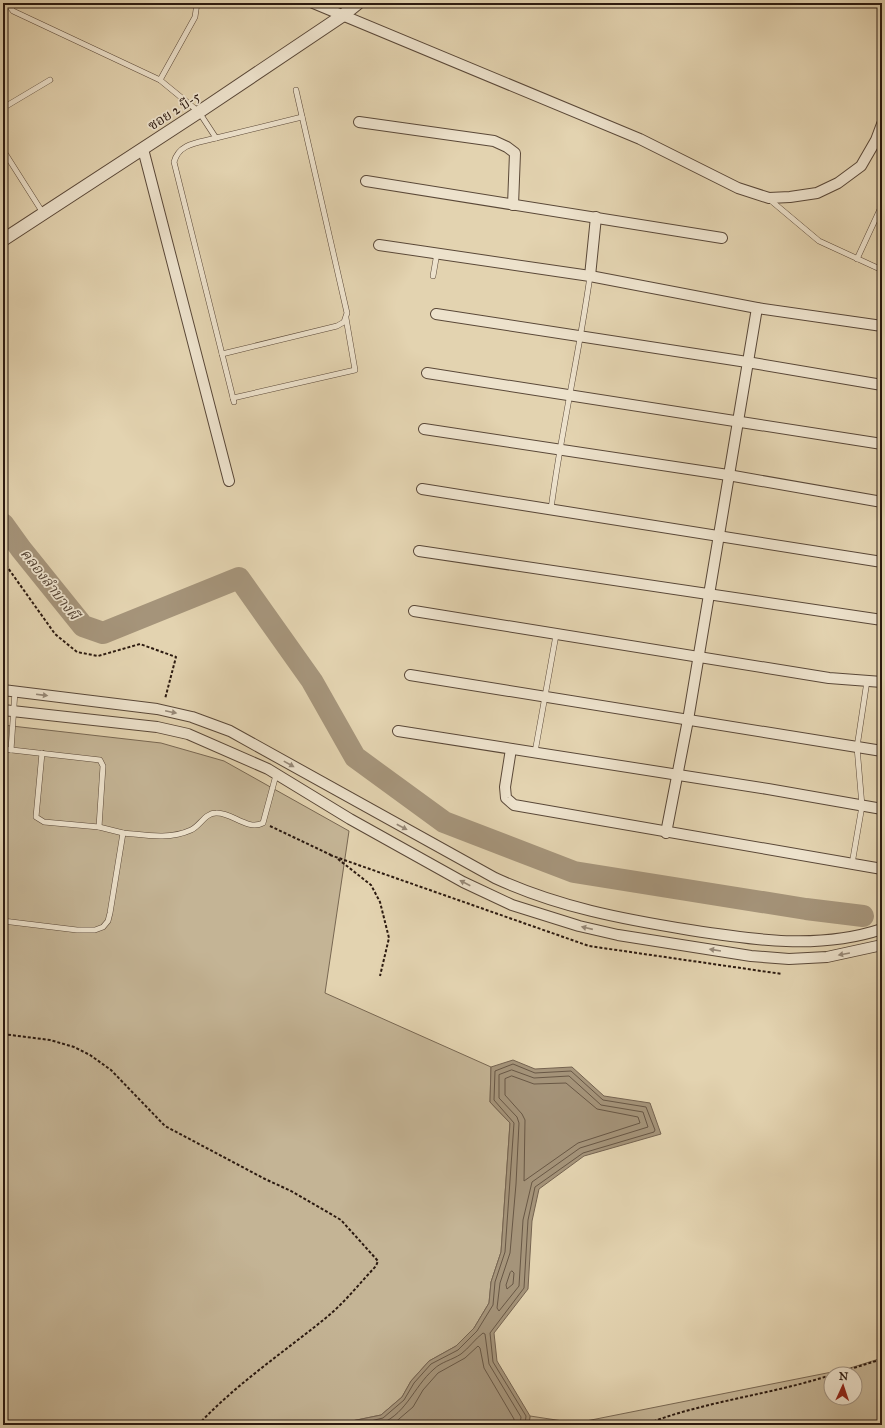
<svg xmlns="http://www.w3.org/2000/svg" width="885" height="1428" viewBox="0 0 885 1428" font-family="'IM FELL Great Primer','Noto Serif Thai',serif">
	<rect width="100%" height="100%" fill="#e3d3b0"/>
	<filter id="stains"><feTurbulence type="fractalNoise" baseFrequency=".005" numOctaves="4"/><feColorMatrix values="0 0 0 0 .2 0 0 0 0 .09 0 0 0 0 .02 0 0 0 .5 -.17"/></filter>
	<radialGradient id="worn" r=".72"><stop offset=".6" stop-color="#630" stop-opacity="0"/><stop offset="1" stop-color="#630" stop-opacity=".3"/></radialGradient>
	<g fill="#c4b495" stroke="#786752" fill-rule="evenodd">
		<path d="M 3,725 L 161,743 L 224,761 L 349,831 L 325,993 L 491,1067 L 490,1102 L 510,1123 L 501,1252 L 491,1282 L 489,1303 L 474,1328 L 456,1346 L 429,1361 L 411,1381 L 402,1397 L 381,1415 L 347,1422 L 323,1425 L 3,1425 Z"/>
		<path d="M 882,1358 L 882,1425 L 529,1425 L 530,1416 L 576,1423 L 847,1369 ZM 831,1374 L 855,1374 L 855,1398 L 831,1398 Z"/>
	</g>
	<path fill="#a5947a" stroke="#756350" d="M 513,1060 L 535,1069 L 572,1067 L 604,1096 L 650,1103 L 661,1134 L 584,1156 L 539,1189 L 532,1221 L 528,1289 L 494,1333 L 497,1361 L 530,1416 L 529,1425 L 323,1425 L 347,1422 L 381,1415 L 402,1397 L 411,1381 L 429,1361 L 456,1346 L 474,1328 L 489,1303 L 491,1282 L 501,1252 L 510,1123 L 490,1102 L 491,1067 Z"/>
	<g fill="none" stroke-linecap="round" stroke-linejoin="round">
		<g stroke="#685745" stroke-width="1">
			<path d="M 512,1070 L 534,1078 L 569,1076 L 601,1105 L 643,1112 L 648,1127 L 580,1148 L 532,1182 L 523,1220 L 519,1286 L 499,1311 L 497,1308 L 500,1283 L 510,1253 L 516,1184 L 519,1123 L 517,1117 L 499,1098 L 499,1075 Z"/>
			<path d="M 512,1076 L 534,1084 L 566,1083 L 597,1109 L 638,1117 L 640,1123 L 578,1143 L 524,1181 L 525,1120 L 522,1114 L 505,1095 L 505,1079 Z"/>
			<path d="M 512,1271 L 514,1273 L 513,1284 L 507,1289 L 506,1285 L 510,1273 Z"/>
			<path d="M 354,1425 L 383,1418 L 404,1400 L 414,1383 L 431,1364 L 458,1350 L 477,1331 L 493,1305 L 495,1282 L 505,1252 L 514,1123 L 494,1100 L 495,1071 L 513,1064 L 535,1073 L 571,1071 L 603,1100 L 646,1107 L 655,1130 L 654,1132 L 583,1153 L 535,1187 L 528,1220 L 524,1288 L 490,1333 L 493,1362 L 526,1416 L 525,1425"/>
			<path d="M 376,1425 C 405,1418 413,1387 434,1369 C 441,1362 452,1360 461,1354 C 469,1348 475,1339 483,1333 L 485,1334 L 489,1364 L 521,1417 L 520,1425"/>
			<path d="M 392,1425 L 413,1407 L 423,1390 L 438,1373 L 465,1358 L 478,1346 L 480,1348 L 484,1368 L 514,1419 L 514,1425"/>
		</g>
		<path stroke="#a5947a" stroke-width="22" d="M 3,524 L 21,549 L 83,626 L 103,633 L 239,578 L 312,681 L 355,757 L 444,822 L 574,872 L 806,909 L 863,916"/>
		<defs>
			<g id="service">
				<path d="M 7,3 L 13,11 L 160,80"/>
				<path d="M 197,3 L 195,17 L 160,80 L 199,112 L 216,138 L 302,117"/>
				<path d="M 3,108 L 50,80"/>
				<path d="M 216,138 C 198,143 179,143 174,162 L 234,402"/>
				<path d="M 3,150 L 43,213"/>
				<path d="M 769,199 L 819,241 L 882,270"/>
				<path d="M 857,259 L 882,205"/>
				<path d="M 433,276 L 437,253"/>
				<path d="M 222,354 L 337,326 L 344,322 L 347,313 L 296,90"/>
				<path d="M 233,398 L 355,370 L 346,318"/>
				<path d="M 551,509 C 561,431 579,355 590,276"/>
				<path d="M 3,749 L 100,760 L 103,766 L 99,827"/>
				<path d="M 11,750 L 15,691"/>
				<path d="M 535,752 L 556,635"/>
				<path d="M 123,833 C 145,835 169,840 191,830 C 200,826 205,813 216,813 C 232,812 247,831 263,823 L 276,775"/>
				<path d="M 852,864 L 862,806 L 857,747 L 867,681"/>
				<path d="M 3,921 L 77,930 L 95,930 L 103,927 L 108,921 L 110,913 L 123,833 L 99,827 L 44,822 L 36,817 L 42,753"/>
			</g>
			<g id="minor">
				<path d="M 313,3 L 640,139 L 738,188 L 769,198 L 790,197 L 817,193 L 838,183 L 861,166 L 876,140 L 882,124"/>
				<path d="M 359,122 L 494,141 L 507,147 L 515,153 L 513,205"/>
				<path d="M 143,149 L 229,481"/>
				<path d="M 366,181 L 722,238"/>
				<path d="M 379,245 L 590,276 L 757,308 L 882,326"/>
				<path d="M 590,276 L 596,217"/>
				<path d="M 436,314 L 747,362 L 882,385"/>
				<path d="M 427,373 L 882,444"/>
				<path d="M 424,429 L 728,475 L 882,502"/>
				<path d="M 422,489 L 882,562"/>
				<path d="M 419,551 L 882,620"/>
				<path d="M 414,611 L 829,678 L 882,682"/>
				<path d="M 410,675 L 882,751"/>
				<path d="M 3,690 L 157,709 L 192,717 L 230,731 L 495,878 C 558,907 622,919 690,930 C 754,940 819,950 882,929"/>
				<path d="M 3,710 L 157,727 L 188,734 L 268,769 L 350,819 L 463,882 L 512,905 L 579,926 L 618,935 L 751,956 L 789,959 L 827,957 L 882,945"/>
				<path d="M 398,731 L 768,789 L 882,809"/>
				<path d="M 511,749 L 505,787 L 506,798 L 514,805 L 882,869"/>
				<path d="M 666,833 L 688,720 L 757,308"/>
			</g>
			<path id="tertiary" d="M 3,240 L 199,112 L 342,16 L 358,3"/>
		</defs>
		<use href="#service" stroke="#5a4838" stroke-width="6"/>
		<use href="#minor" stroke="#5a4838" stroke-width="12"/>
		<use href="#tertiary" stroke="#5a4838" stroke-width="14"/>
		<g stroke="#2c1a10" stroke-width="2" stroke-dasharray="3 2" stroke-linecap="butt">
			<path d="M 3,561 L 55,634 L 77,652 L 98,656 L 140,644 L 176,657 L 165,699"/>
			<path d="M 270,826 L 331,855"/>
			<path d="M 330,855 L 589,946 L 782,974"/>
			<path d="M 338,859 L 371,885 L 380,902 L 389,938 L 380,976"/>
			<path d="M 3,1034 L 50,1040 L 74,1047 L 90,1055 L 111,1070 L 165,1126 L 265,1179 L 291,1191 L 341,1220 L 378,1261 L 376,1266 C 360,1283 345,1302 327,1317 C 284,1352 236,1384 198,1425"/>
			<path d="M 835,1374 L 882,1359"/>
			<path d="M 644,1425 C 704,1401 770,1395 831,1375"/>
		</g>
		<use href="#service" stroke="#ede2cc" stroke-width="5"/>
		<use href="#minor" stroke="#ede2cc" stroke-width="10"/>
		<use href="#tertiary" stroke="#ede2cc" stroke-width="12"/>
	</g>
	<defs><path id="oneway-solid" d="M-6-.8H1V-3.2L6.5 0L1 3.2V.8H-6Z"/></defs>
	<g fill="#968877">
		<use href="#oneway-solid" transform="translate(42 695) rotate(7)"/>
		<use href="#oneway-solid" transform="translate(171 712) rotate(12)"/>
		<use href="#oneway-solid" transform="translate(289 764) rotate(29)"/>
		<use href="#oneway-solid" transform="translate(402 827) rotate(28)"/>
		<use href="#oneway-solid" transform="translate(465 883) rotate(-153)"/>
		<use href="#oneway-solid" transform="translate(587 928) rotate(-167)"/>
		<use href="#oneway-solid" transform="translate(715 950) rotate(-171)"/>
		<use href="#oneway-solid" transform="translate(844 954) rotate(170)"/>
	</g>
	<g text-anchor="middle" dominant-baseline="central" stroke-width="3.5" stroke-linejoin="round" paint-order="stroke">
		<g font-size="14" fill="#2c1a10" stroke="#ede2cc">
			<text transform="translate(174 111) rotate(-33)">ซอย 2 บี-5</text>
		</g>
		<g font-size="15" font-style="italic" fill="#564535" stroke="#ede2cc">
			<text transform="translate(50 584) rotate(52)">คลองลำบางผี</text>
		</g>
	</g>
	<rect width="885" height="1428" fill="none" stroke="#e3d3b0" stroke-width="16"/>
	<rect x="4" y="4" width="877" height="1420" fill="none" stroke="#2c1a10" stroke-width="2"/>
	<rect x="8" y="8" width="869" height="1412" fill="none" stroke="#2c1a10"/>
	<g transform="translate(843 1386) rotate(3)"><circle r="19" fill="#ede2cc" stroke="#a09281"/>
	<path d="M0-3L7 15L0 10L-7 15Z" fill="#8f2418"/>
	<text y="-6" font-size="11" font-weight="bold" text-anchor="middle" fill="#2c1a10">N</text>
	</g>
	<rect width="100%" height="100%" filter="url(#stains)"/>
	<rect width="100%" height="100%" fill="url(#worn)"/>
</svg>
